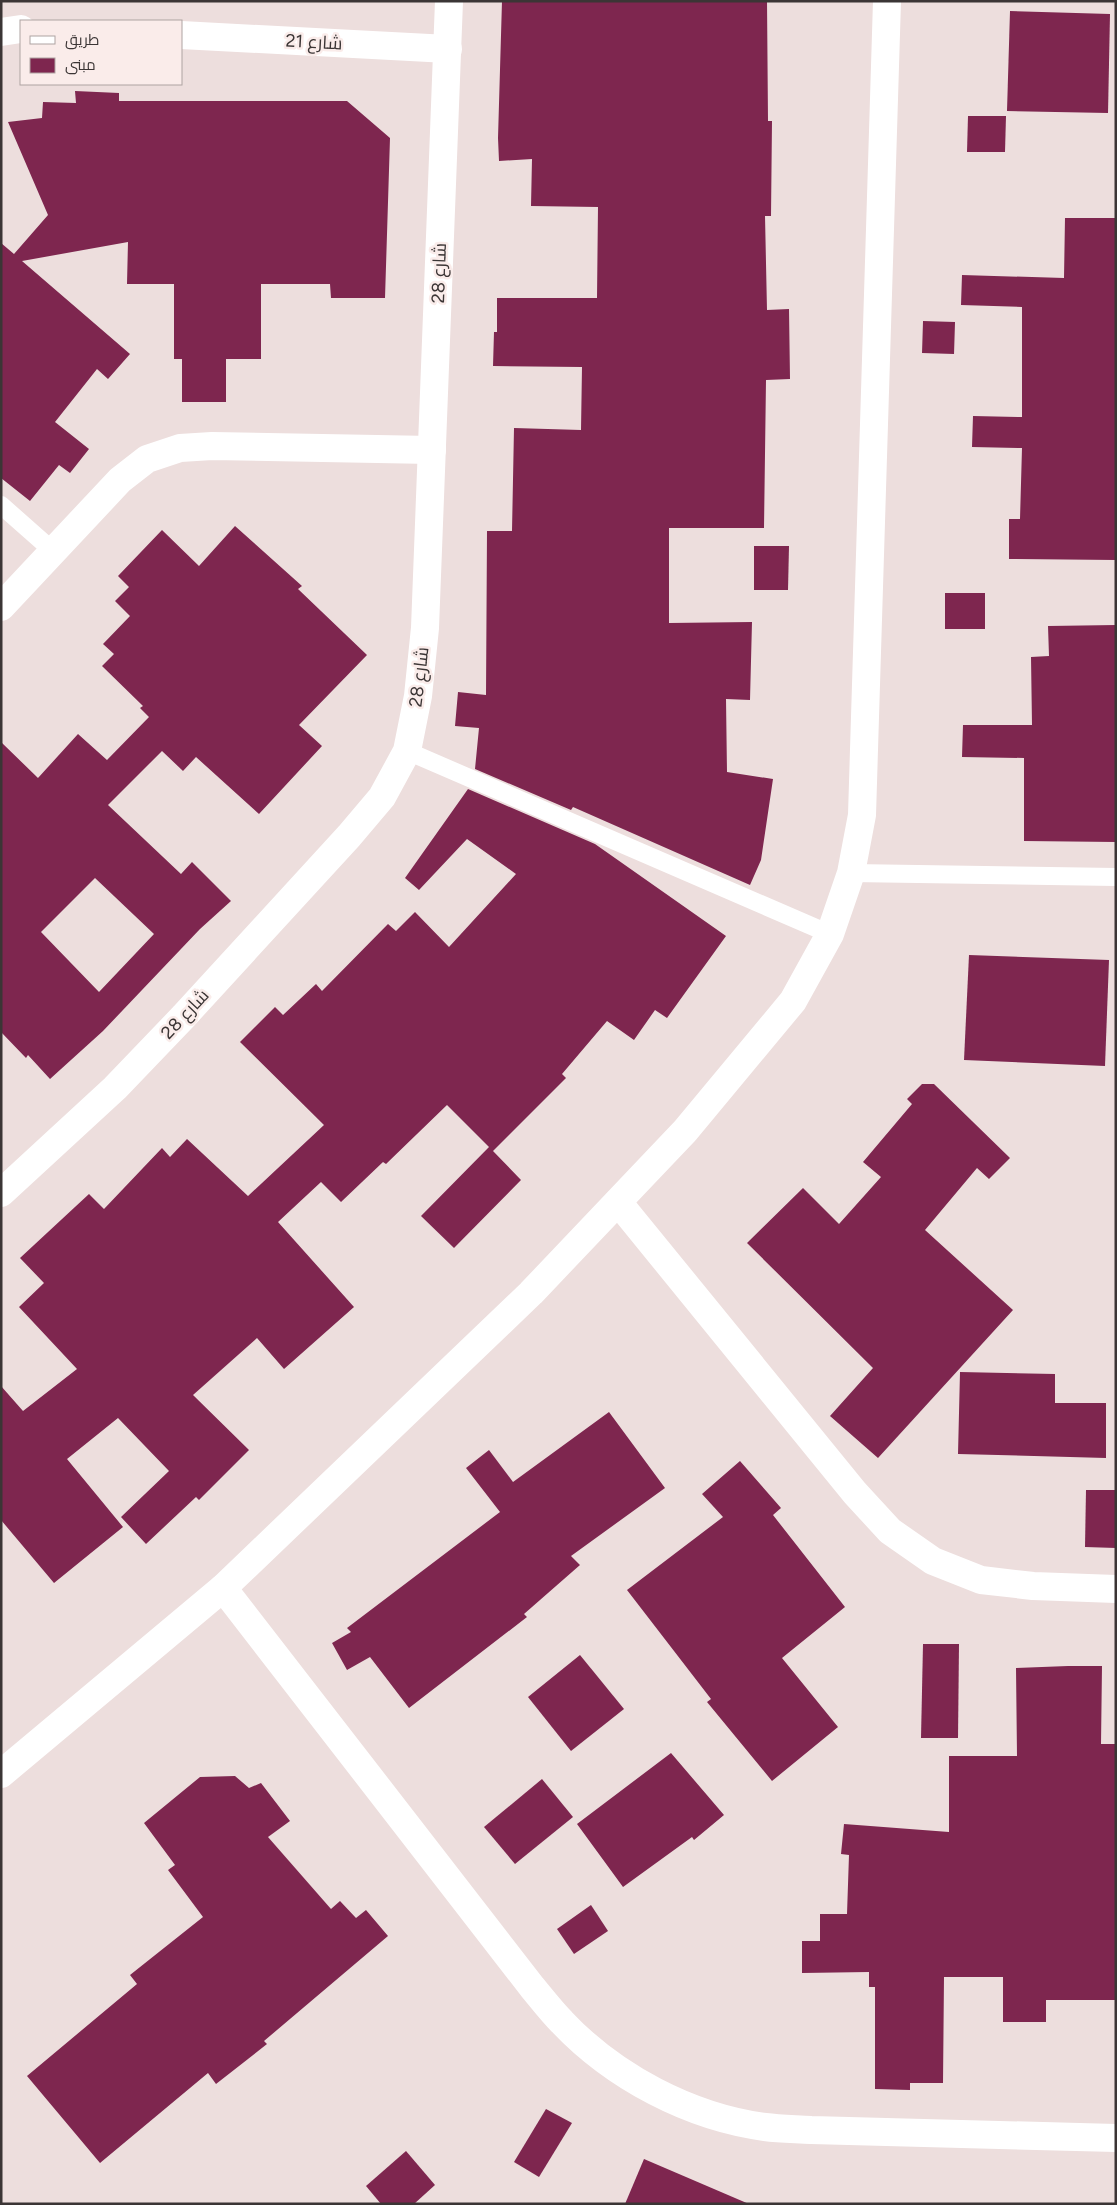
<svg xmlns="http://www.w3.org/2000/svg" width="1117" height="2205" viewBox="0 0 1117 2205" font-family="Figtree,Cairo,sans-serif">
	<rect width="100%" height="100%" fill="#eddedd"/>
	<g fill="#7e264f" fill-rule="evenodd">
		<path d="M 502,1 L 767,1 L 768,121 L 772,121 L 771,216 L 765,216 L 767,310 L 789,309 L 790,379 L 766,380 L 764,528 L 669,528 L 669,623 L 752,622 L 750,700 L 726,699 L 727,772 L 773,779 L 761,860 L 750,885 L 573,807 L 571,810 L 475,769 L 479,728 L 455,726 L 458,692 L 486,695 L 487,531 L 512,531 L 514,428 L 581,430 L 582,367 L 493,366 L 494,332 L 497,332 L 497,298 L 597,298 L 598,207 L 531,206 L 532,159 L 499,161 L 498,138 Z"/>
		<path d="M 1010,11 L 1110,14 L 1108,113 L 1007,111 Z"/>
		<path d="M 75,91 L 119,93 L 119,101 L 347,101 L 390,138 L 385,298 L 331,298 L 330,284 L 261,284 L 261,359 L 226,359 L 226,402 L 182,402 L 182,359 L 174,359 L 174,284 L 127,284 L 128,242 L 22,261 L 130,354 L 108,379 L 97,369 L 55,422 L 89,449 L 70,473 L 59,465 L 30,501 L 1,478 L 1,243 L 14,254 L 48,215 L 8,122 L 42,118 L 43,102 L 76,103 Z"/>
		<path d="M 968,116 L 1006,116 L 1005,152 L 967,152 Z"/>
		<path d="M 1065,218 L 1116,218 L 1116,560 L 1009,559 L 1009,519 L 1020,519 L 1022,448 L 972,447 L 973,416 L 1022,417 L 1022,307 L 961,305 L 962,275 L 1064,278 Z"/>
		<path d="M 923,321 L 955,322 L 954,354 L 922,353 Z"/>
		<path d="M 235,526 L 302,586 L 298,589 L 367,655 L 299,725 L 322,746 L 259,814 L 196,757 L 183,771 L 162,751 L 108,805 L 181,874 L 192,862 L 231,901 L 200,929 L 103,1031 L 50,1079 L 28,1055 L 26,1058 L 1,1032 L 1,742 L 38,778 L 78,734 L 107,760 L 149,717 L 140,708 L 143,706 L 102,666 L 114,654 L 103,644 L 130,616 L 115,601 L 129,587 L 118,576 L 162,530 L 199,566 ZM 95,878 L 154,934 L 99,992 L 41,932 Z"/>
		<path d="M 754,546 L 789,546 L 788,590 L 754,590 Z"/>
		<rect x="945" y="593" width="40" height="36"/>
		<path d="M 1116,625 L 1116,842 L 1024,841 L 1024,758 L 962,757 L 963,725 L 1032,725 L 1031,657 L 1049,656 L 1048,626 Z"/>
		<path d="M 468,789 L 595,844 L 726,936 L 667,1018 L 655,1010 L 634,1040 L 607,1021 L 562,1074 L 566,1078 L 493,1151 L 521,1180 L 454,1248 L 421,1216 L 489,1147 L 447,1105 L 386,1164 L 383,1162 L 341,1202 L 321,1182 L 278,1222 L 354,1307 L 284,1369 L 257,1338 L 193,1395 L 249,1450 L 199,1500 L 196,1497 L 146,1544 L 121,1517 L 169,1471 L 118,1418 L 67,1459 L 123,1527 L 54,1583 L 1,1520 L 1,1386 L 23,1411 L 77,1369 L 19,1307 L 44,1283 L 20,1258 L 89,1194 L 104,1209 L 162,1148 L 170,1157 L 187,1139 L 248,1196 L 324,1125 L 240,1042 L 275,1007 L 283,1015 L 316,984 L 322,991 L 388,924 L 396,931 L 415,912 L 449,947 L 516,874 L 467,839 L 419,890 L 405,878 Z"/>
		<path d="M 969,955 L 1109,960 L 1105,1066 L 964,1060 Z"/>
		<path d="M 922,1084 L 934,1084 L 1010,1158 L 989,1179 L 977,1168 L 925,1230 L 1013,1310 L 878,1458 L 830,1416 L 873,1368 L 747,1243 L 803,1188 L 839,1224 L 881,1177 L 863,1162 L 912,1104 L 907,1099 Z"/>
		<path d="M 960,1372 L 1055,1374 L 1055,1403 L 1106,1403 L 1106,1458 L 958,1454 Z"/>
		<path d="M 609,1412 L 665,1488 L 571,1556 L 580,1565 L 524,1614 L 527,1617 L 409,1708 L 370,1657 L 347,1670 L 332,1643 L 351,1632 L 347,1628 L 500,1512 L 466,1468 L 489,1450 L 513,1482 Z"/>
		<path d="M 740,1461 L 781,1508 L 773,1515 L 845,1607 L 782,1658 L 838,1727 L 772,1781 L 707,1702 L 711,1699 L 627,1590 L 723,1517 L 702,1494 Z"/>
		<path d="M 1086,1490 L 1116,1490 L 1116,1548 L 1085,1547 Z"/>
		<path d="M 923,1644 L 959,1644 L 958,1738 L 921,1738 Z"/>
		<path d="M 580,1655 L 624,1709 L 571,1751 L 528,1697 Z"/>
		<path d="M 1068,1666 L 1102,1666 L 1101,1744 L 1116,1744 L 1116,2000 L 1046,2000 L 1046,2022 L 1003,2022 L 1003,1977 L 944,1977 L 943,2083 L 910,2083 L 910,2090 L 875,2089 L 875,1987 L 869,1987 L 869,1972 L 802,1973 L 802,1941 L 820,1941 L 820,1914 L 847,1914 L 849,1855 L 841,1854 L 844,1824 L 949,1832 L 949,1756 L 1017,1756 L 1016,1668 Z"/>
		<path d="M 671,1753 L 724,1815 L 694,1840 L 692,1837 L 623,1887 L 577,1824 Z"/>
		<path d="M 235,1776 L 249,1788 L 261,1783 L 290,1821 L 268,1837 L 331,1909 L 340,1901 L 356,1918 L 366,1910 L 388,1936 L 264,2041 L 267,2044 L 216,2084 L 208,2073 L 100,2163 L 27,2076 L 137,1984 L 130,1975 L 203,1917 L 168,1870 L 175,1865 L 144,1823 L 200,1777 Z"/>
		<path d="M 542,1779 L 573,1817 L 515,1864 L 484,1827 Z"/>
		<path d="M 591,1905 L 608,1931 L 574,1954 L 557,1929 Z"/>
		<path d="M 546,2109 L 572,2123 L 539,2177 L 514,2162 Z"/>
		<path d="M 406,2151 L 435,2185 L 414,2204 L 381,2204 L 366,2186 Z"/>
		<path d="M 644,2159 L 749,2204 L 625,2204 Z"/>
	</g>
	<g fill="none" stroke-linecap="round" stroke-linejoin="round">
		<g stroke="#fff" stroke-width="18">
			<path d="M 1,505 L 53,551"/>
			<path d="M 407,751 L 830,934"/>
			<path d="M 851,873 L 1116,877"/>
		</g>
		<g stroke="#fff" stroke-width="28">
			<path d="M 1,32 L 21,29"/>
			<path d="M 181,35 L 448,49"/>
			<path d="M 1,607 L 120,480 L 147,459 L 180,448 L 212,446 L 432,450"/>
			<path d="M 1,1193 L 115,1088 L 184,1016 L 349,836 L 382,797 L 407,751 L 418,696 L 425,628 L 449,1"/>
			<path d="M 618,1202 L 855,1493 L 890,1531 L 933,1561 L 981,1580 L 1033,1586 L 1116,1589"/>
			<path d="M 223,1588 L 532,1987 C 542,1999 551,2011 562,2022 C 614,2077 690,2117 765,2127 C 780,2129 796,2129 811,2130 L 1116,2138"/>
			<path d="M 1,1774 L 223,1588 L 531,1293 L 685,1131 L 793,1001 L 830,934 L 851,873 L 862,815 L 887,1"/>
		</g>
	</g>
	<g text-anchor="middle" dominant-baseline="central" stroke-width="5" stroke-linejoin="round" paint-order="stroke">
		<g font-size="18" fill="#3b3535" stroke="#faecea">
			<text transform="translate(314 42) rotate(3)">شارع 21</text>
			<text transform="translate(439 273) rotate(-88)">شارع 28</text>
			<text transform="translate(419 677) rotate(-83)">شارع 28</text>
			<text transform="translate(185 1014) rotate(-47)">شارع 28</text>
		</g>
	</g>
	<rect width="1117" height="2205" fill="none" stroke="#3b3535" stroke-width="5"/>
	<rect x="20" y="20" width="162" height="65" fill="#faecea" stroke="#aea3a2"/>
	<rect x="30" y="36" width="25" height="8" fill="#ffffff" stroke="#aea3a2"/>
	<text x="65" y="45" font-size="15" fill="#3b3535">طريق</text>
	<rect x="30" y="58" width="25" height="15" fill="#7e264f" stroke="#aea3a2"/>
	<text x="65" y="70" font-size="15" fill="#3b3535">مبنى</text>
</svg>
